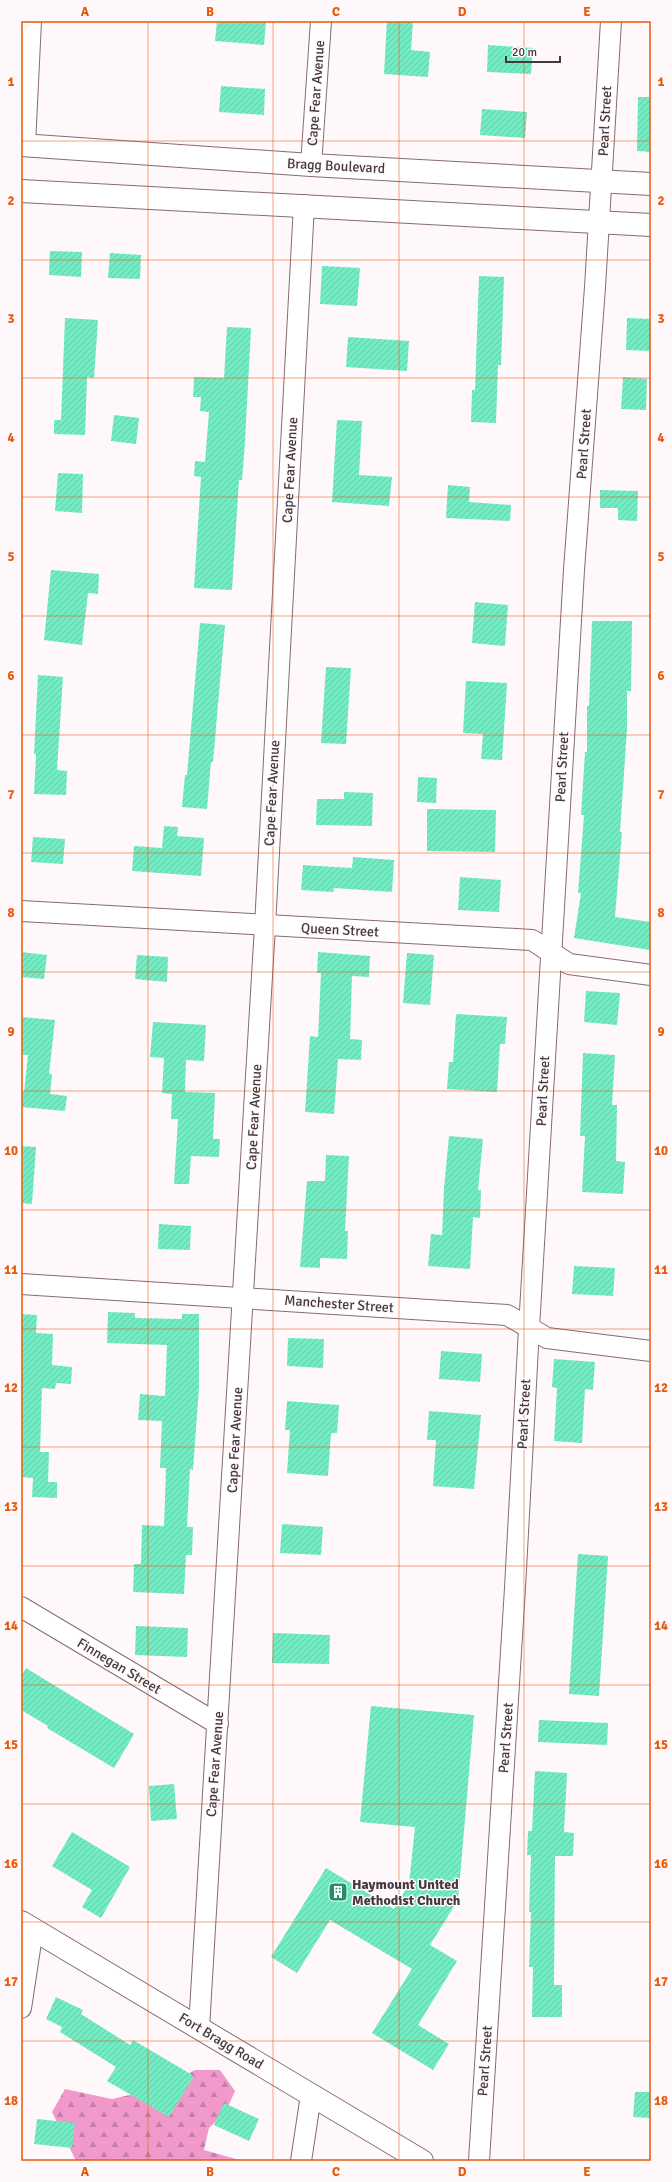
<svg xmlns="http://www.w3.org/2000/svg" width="672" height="2182" viewBox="0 0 672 2182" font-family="Signika,sans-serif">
	<defs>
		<pattern id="forest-firs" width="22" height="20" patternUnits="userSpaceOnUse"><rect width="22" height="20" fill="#f299cb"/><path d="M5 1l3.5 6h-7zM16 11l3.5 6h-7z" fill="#c67ea6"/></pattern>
		<pattern id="building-hatch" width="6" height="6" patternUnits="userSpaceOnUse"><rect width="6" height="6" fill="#74ebc3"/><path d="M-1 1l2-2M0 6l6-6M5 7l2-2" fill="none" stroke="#66caa9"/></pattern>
	</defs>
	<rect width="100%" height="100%" fill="#fef8fb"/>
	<path fill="url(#forest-firs)" d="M 195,2070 L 220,2070 L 235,2091 L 225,2113 L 209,2128 L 204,2150 L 243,2161 L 76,2161 L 52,2112 L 65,2089 L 112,2099 L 164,2087 Z"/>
	<g fill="url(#building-hatch)">
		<path d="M 217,21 L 266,21 L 264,45 L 215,41 Z"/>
		<path d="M 387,21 L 413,21 L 411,50 L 430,52 L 428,77 L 384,74 Z"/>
		<path d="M 488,45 L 533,48 L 531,74 L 487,72 Z"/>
		<path d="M 221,86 L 265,89 L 264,115 L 219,112 Z"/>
		<path d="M 638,97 L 651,97 L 651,152 L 637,151 Z"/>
		<path d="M 482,109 L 527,112 L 525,138 L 480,135 Z"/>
		<path d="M 50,251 L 82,252 L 81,277 L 49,275 Z"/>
		<path d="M 110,253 L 141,255 L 140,279 L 108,278 Z"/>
		<path d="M 322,266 L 360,268 L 357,306 L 320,304 Z"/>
		<path d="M 479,276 L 504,277 L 501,365 L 498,365 L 496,423 L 471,422 L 472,390 L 475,390 Z"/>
		<path d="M 65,318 L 98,320 L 94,378 L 87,377 L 85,435 L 54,434 L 54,420 L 61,420 Z"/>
		<path d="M 627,318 L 651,319 L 650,351 L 626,350 Z"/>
		<path d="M 227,327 L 251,328 L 245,442 L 242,480 L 239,480 L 232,590 L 194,588 L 201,477 L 194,476 L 195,461 L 205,462 L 209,412 L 200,411 L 201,397 L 193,397 L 194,377 L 224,378 Z"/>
		<path d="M 348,337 L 409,341 L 407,371 L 346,367 Z"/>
		<path d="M 623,377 L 647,379 L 646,410 L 621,409 Z"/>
		<path d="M 114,415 L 139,418 L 136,444 L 111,441 Z"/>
		<path d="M 337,420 L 362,421 L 359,475 L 392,477 L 389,506 L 332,502 Z"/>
		<path d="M 58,473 L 83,474 L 82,513 L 55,511 Z"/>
		<path d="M 448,485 L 470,487 L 469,502 L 511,505 L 510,521 L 446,518 Z"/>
		<path d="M 600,490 L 638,491 L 637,521 L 618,520 L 618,508 L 600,508 Z"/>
		<path d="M 51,570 L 99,574 L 98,594 L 88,593 L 82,645 L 44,640 Z"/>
		<path d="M 475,602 L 508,605 L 505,646 L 472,643 Z"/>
		<path d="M 592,621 L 632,621 L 631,691 L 627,691 L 627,729 L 620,832 L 622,832 L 615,917 L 651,922 L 650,950 L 574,938 L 581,893 L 578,893 L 584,815 L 581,815 L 585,752 L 587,752 L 587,706 L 589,706 Z"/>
		<path d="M 200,623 L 225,625 L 213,762 L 211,762 L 207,809 L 182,807 L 185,775 L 187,775 Z"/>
		<path d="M 326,667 L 351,668 L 346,744 L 321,743 Z"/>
		<path d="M 38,675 L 63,677 L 57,770 L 67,771 L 66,795 L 34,794 L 36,754 L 34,754 Z"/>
		<path d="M 466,681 L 507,683 L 502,760 L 481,759 L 483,734 L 463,733 Z"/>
		<path d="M 418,777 L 437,778 L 436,803 L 417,802 Z"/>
		<path d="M 344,792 L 373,793 L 372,826 L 316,825 L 317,799 L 344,799 Z"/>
		<path d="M 427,809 L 496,810 L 495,852 L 427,851 Z"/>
		<path d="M 164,826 L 178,827 L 177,836 L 204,838 L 201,876 L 132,871 L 134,846 L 162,848 Z"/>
		<path d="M 33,837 L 65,839 L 63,864 L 31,862 Z"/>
		<path d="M 353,857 L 394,860 L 392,892 L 334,888 L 333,892 L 301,890 L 303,865 L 352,868 Z"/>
		<path d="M 460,877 L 501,880 L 499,912 L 458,910 Z"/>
		<path d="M 21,952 L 47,955 L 44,979 L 21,977 Z"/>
		<path d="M 318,952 L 370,956 L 369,977 L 352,976 L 350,1039 L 362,1040 L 361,1060 L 338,1059 L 334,1114 L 305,1112 L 310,1036 L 318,1037 L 321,973 L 317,973 Z"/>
		<path d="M 407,953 L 434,955 L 430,1005 L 403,1003 Z"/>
		<path d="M 137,955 L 168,957 L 167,982 L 135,979 Z"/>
		<path d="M 586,991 L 620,993 L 617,1025 L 584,1022 Z"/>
		<path d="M 456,1014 L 507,1017 L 505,1044 L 500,1044 L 497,1092 L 447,1089 L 449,1062 L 453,1062 Z"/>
		<path d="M 21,1017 L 55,1020 L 49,1074 L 52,1074 L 50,1094 L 67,1096 L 65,1111 L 21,1107 L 21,1092 L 24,1092 L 28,1055 L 21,1055 Z"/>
		<path d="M 153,1022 L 206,1025 L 204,1061 L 186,1060 L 185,1092 L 215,1093 L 213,1139 L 220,1139 L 219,1157 L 191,1156 L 189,1184 L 174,1184 L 178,1119 L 171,1119 L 172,1094 L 162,1093 L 164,1058 L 150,1057 Z"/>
		<path d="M 583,1053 L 615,1055 L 612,1105 L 617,1105 L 616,1161 L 625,1162 L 623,1194 L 582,1192 L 585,1136 L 580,1136 Z"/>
		<path d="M 449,1136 L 483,1139 L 478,1190 L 481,1190 L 480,1218 L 473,1217 L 470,1269 L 428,1266 L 431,1234 L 442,1235 L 444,1188 Z"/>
		<path d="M 21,1146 L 36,1147 L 32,1204 L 21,1203 Z"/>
		<path d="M 326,1155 L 349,1156 L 345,1231 L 348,1231 L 347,1259 L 320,1258 L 320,1268 L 300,1267 L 307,1181 L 325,1181 Z"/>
		<path d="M 159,1224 L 191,1226 L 190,1250 L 158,1249 Z"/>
		<path d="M 574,1266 L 615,1268 L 613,1296 L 572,1294 Z"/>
		<path d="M 108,1312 L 135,1313 L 135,1318 L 182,1319 L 182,1314 L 199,1314 L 199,1387 L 193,1470 L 190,1469 L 187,1527 L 193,1527 L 192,1555 L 186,1555 L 184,1594 L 133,1592 L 134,1564 L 141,1564 L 142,1525 L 164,1526 L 166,1468 L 160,1468 L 162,1421 L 138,1420 L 140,1394 L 165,1396 L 167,1345 L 107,1343 Z"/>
		<path d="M 21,1314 L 37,1315 L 36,1333 L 53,1334 L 52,1365 L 72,1367 L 71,1384 L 56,1383 L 55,1389 L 42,1388 L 40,1452 L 49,1452 L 48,1482 L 57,1482 L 57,1498 L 32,1497 L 33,1478 L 21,1477 Z"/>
		<path d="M 288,1338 L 324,1339 L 323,1368 L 287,1366 Z"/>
		<path d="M 441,1351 L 482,1354 L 480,1382 L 439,1379 Z"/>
		<path d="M 554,1359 L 595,1362 L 593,1390 L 585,1389 L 582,1443 L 554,1441 L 557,1388 L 552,1387 Z"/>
		<path d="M 287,1401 L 339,1405 L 337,1433 L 331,1433 L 328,1476 L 287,1473 L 290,1430 L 285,1430 Z"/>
		<path d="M 429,1411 L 481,1415 L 474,1489 L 433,1486 L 436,1440 L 427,1440 Z"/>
		<path d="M 282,1524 L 323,1527 L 321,1555 L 280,1553 Z"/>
		<path d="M 578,1554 L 608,1556 L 599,1696 L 569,1694 Z"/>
		<path d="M 136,1626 L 188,1628 L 187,1657 L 135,1655 Z"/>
		<path d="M 273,1633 L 330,1635 L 329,1664 L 272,1663 Z"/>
		<path d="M 26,1668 L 134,1734 L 114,1768 L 47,1728 L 48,1726 L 21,1710 L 21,1676 Z"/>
		<path d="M 371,1706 L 474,1715 L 458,1900 L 430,1945 L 457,1961 L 418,2025 L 449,2044 L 433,2070 L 372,2033 L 412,1969 L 330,1920 L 297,1973 L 271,1957 L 326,1868 L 394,1909 L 409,1884 L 415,1827 L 360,1822 Z"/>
		<path d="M 539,1720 L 608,1723 L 607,1745 L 538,1742 Z"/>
		<path d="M 535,1771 L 567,1773 L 564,1832 L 574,1833 L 573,1856 L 555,1856 L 554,1985 L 562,1985 L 562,2017 L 532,2017 L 533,1967 L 529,1967 L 531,1912 L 529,1912 L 531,1855 L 527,1855 L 528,1831 L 532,1831 Z"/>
		<path d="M 174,1784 L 177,1819 L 151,1821 L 149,1786 Z"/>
		<path d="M 72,1832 L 130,1867 L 101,1918 L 82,1907 L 92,1890 L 52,1866 Z"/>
		<path d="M 56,1997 L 83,2010 L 81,2014 L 130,2045 L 133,2040 L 194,2076 L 169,2117 L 107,2081 L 116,2067 L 60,2032 L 62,2027 L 46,2019 Z"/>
		<path d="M 635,2092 L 651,2092 L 651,2118 L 633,2117 Z"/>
		<path d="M 224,2103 L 259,2119 L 249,2141 L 214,2125 Z"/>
		<path d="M 37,2119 L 75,2123 L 72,2148 L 34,2144 Z"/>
	</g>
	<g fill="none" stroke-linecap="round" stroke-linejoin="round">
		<defs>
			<g id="minor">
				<path d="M 25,145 L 31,21"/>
				<path d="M 311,165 L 321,21"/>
				<path d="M 21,911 L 532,940 L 569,964 L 651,975"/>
				<path d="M 21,1284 L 507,1315 L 547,1338 L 651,1351"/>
				<path d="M 21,1607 L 218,1724"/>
				<path d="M 21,2008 L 33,1929"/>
				<path d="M 199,2028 L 265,926 L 304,205"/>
				<path d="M 301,2161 L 311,2095"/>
				<path d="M 479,2161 L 515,1588 L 529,1328 L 574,570 L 595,287 L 611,21"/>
			</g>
			<g id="major">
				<path d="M 21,145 L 311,165 L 651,184"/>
				<path d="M 21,191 L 651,225"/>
				<path d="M 21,1922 L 422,2161"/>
			</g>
		</defs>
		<use href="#minor" stroke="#866a79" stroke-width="22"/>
		<use href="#major" stroke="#866a79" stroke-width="24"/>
		<use href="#minor" stroke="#fff" stroke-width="20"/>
		<use href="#major" stroke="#fff" stroke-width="22"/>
	</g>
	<path fill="none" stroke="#e8590c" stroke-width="1" stroke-opacity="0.55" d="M 148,21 L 148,2161M 273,21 L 273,2161M 399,21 L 399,2161M 524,21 L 524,2161M 21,141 L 651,141M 21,260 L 651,260M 21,378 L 651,378M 21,497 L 651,497M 21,616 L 651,616M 21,735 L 651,735M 21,853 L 651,853M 21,972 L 651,972M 21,1091 L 651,1091M 21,1210 L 651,1210M 21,1329 L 651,1329M 21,1447 L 651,1447M 21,1566 L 651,1566M 21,1685 L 651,1685M 21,1804 L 651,1804M 21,1922 L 651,1922M 21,2041 L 651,2041"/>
	<defs>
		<symbol id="building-square" viewBox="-11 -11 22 22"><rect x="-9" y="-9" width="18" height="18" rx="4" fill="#208f70" stroke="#fef8fb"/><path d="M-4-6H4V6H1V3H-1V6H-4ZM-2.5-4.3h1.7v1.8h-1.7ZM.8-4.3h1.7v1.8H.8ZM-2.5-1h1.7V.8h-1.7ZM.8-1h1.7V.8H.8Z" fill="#fff"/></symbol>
	</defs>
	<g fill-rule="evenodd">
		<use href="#building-square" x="327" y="1881" width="22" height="22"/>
	</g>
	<g text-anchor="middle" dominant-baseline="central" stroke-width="3" stroke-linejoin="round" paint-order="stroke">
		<g font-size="14" fill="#45383f" stroke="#fef8fb">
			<text transform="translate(316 93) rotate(-86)">Cape Fear Avenue</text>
			<text transform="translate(605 121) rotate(-87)">Pearl Street</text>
			<text transform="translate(336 166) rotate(3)">Bragg Boulevard</text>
			<text transform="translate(584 444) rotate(-86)">Pearl Street</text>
			<text transform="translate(290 470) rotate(-87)">Cape Fear Avenue</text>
			<text transform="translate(562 767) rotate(-87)">Pearl Street</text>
			<text transform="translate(272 793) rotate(-87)">Cape Fear Avenue</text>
			<text transform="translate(340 930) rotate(3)">Queen Street</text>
			<text transform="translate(543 1091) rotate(-87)">Pearl Street</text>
			<text transform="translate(254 1117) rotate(-87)">Cape Fear Avenue</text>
			<text transform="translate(339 1304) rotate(4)">Manchester Street</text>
			<text transform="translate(524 1414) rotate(-87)">Pearl Street</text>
			<text transform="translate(235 1440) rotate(-87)">Cape Fear Avenue</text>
			<text transform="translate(119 1666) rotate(31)">Finnegan Street</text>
			<text transform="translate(506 1738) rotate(-86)">Pearl Street</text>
			<text transform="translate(215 1764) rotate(-86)">Cape Fear Avenue</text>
			<text transform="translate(221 2041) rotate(31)">Fort Bragg Road</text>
			<text transform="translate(485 2061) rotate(-86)">Pearl Street</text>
		</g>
		<g font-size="14" font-weight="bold" fill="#45383f" stroke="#fef8fb" text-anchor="start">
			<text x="352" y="1884">Haymount United<tspan x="352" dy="16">Methodist Church</tspan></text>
		</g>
	</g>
	<rect width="672" height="2182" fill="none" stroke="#fef8fb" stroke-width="44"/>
	<path d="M506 56v6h54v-6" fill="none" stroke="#45383f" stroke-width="2"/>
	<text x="512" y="56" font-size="12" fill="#45383f" stroke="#fef8fb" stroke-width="3" paint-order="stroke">20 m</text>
	<rect x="22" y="22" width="628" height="2138" fill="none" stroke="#e8590c" stroke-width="1.5"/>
	<g font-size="13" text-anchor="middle" font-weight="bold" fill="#e8590c">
		<text x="85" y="16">A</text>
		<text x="210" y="16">B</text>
		<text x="336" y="16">C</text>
		<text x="462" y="16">D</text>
		<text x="587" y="16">E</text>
		<text x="11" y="86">1</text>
		<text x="661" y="86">1</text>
		<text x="11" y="205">2</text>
		<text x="661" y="205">2</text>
		<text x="11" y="323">3</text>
		<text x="661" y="323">3</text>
		<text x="11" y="442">4</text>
		<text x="661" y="442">4</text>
		<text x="11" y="561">5</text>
		<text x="661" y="561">5</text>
		<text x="11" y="680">6</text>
		<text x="661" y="680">6</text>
		<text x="11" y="799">7</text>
		<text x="661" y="799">7</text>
		<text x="11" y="917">8</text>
		<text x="661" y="917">8</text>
		<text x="11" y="1036">9</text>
		<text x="661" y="1036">9</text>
		<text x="11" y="1155">10</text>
		<text x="661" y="1155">10</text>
		<text x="11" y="1274">11</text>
		<text x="661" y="1274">11</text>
		<text x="11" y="1392">12</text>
		<text x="661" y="1392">12</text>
		<text x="11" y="1511">13</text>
		<text x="661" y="1511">13</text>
		<text x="11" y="1630">14</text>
		<text x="661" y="1630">14</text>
		<text x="11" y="1749">15</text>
		<text x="661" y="1749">15</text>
		<text x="11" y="1868">16</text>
		<text x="661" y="1868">16</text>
		<text x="11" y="1986">17</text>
		<text x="661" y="1986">17</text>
		<text x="11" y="2105">18</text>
		<text x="661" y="2105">18</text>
		<text x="85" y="2176">A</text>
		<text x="210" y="2176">B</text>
		<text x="336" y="2176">C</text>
		<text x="462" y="2176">D</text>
		<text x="587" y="2176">E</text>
	</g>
</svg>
